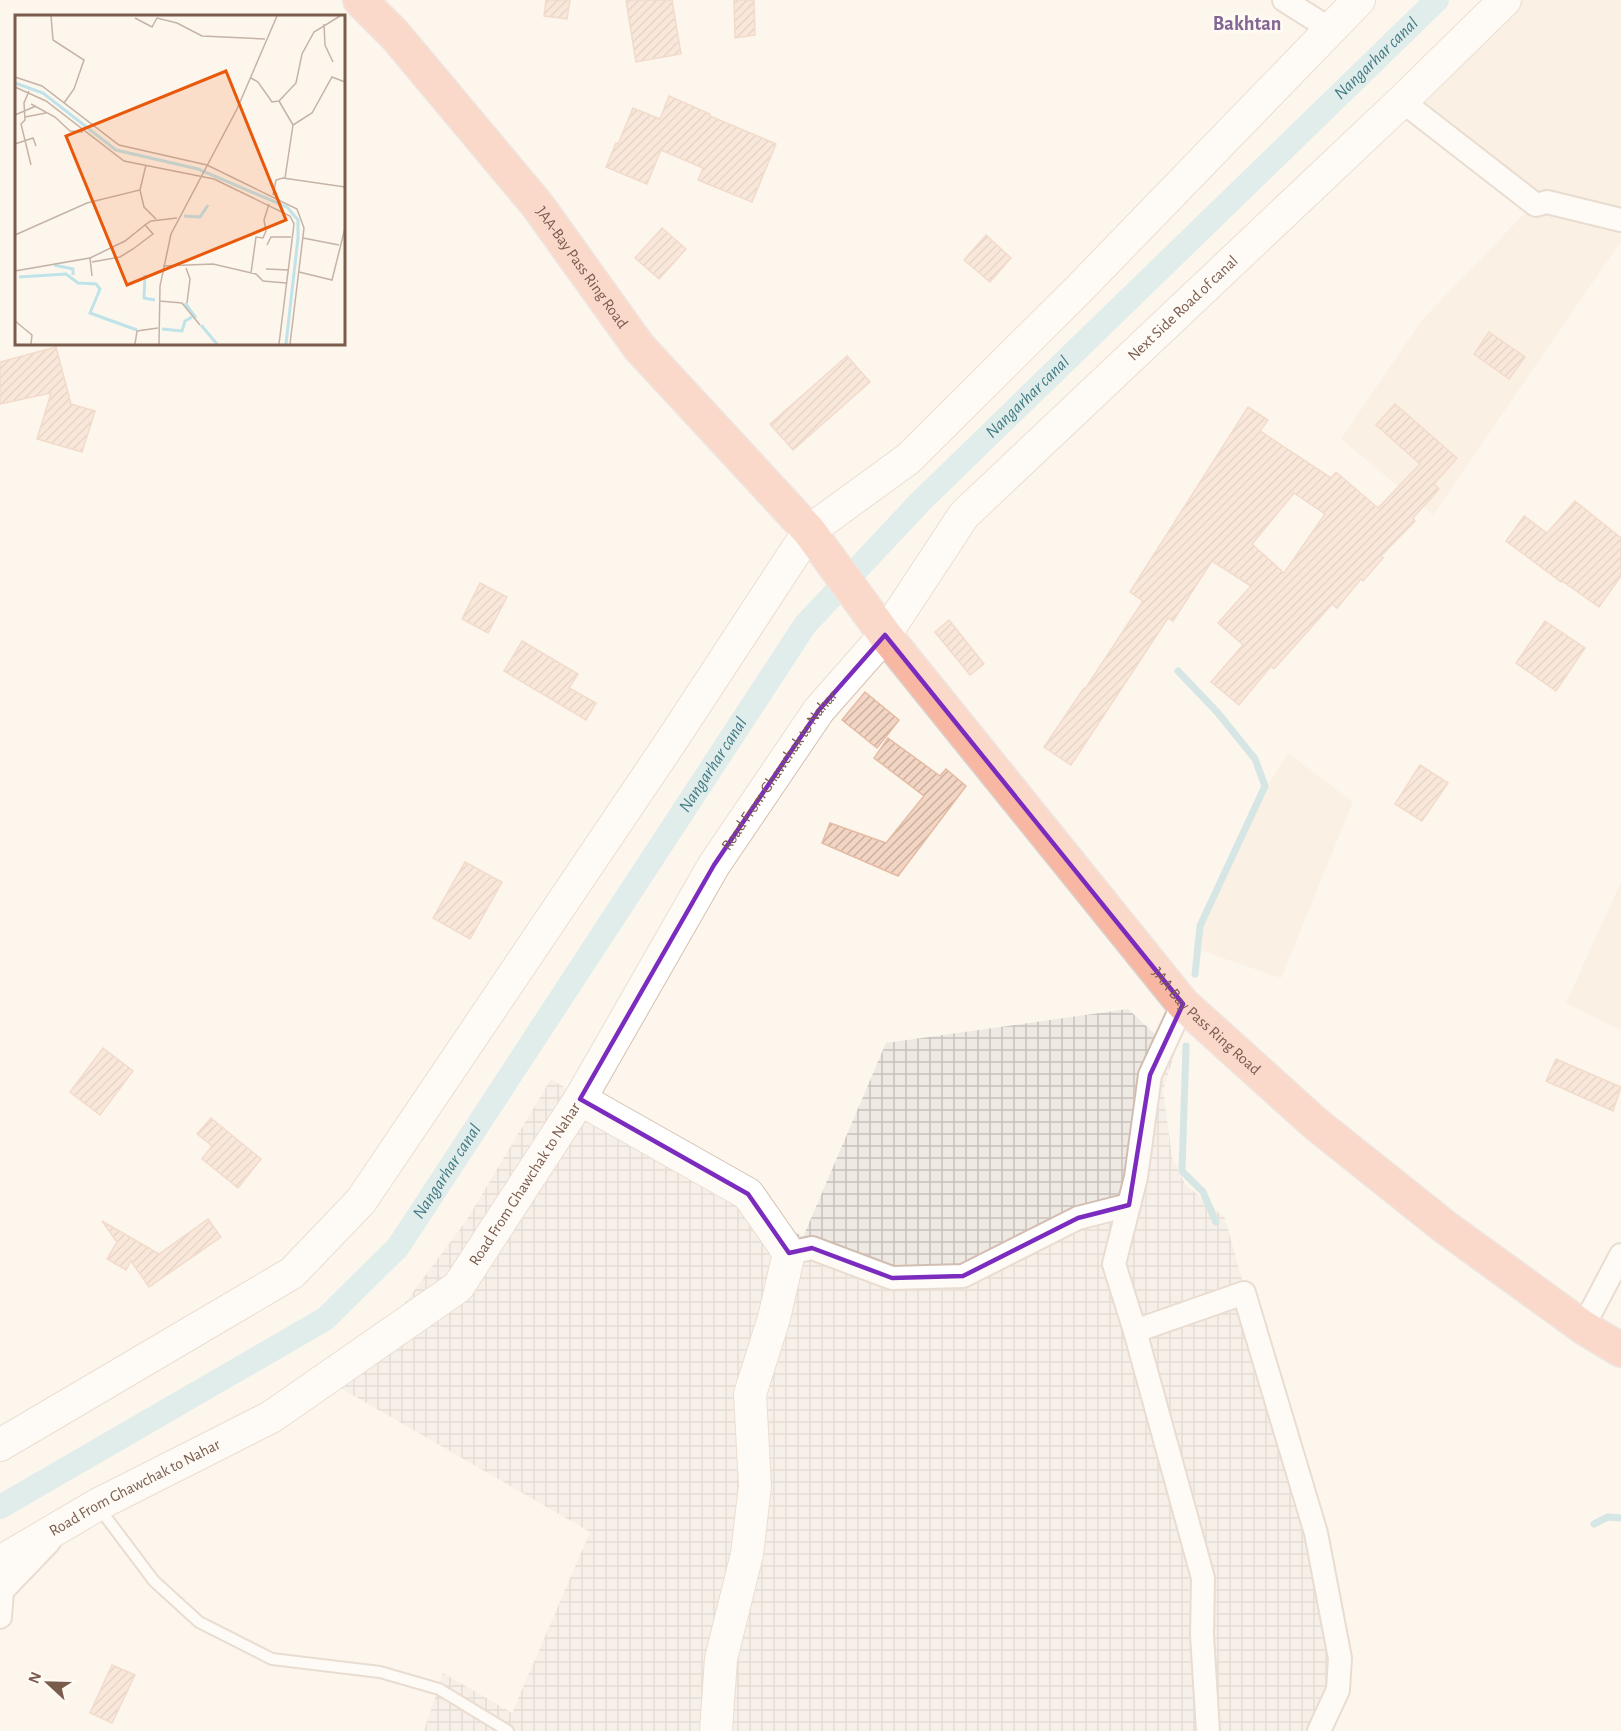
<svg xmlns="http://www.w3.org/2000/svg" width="1621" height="1731" viewBox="0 0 1621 1731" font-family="'Alegreya Sans',sans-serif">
	<defs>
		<pattern id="industrial-grid" width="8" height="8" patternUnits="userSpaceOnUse" patternTransform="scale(1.5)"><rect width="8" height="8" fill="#efe9e4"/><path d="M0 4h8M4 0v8" fill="none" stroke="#c7c0bb"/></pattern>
		<pattern id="building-hatch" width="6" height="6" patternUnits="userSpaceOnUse" patternTransform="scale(1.5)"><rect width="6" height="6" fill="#f3d5c3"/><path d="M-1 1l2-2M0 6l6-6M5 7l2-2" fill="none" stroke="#cab0a1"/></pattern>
	</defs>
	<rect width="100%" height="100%" fill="#fdf6ec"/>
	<g fill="#f5e8da">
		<path d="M 1521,0 L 1621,0 L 1621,241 L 1433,515 L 1341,439 L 1422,320 L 1526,212 L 1407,113 Z"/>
		<path d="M 1288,753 L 1353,802 L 1281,978 L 1194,948 L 1251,813 Z"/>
		<path d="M 1621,882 L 1621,1030 L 1566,1003 Z"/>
	</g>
	<path fill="url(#industrial-grid)" d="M 1128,1009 L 1175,1053 L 1163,1090 L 1172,1157 L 1185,1184 L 1225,1218 L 1345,1654 L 1327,1731 L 424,1731 L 443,1673 L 512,1713 L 590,1532 L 311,1371 L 401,1308 L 466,1221 L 551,1079 L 803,1237 L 886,1043 Z"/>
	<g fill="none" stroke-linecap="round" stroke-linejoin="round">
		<g stroke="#a5d3da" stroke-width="7">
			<path d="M 1178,671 L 1218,713 L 1255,759 L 1265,786 L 1200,926 L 1195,974"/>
			<path d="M 1186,1046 L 1182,1171 L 1203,1192 L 1216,1222"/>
			<path d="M 1594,1524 L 1608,1517 L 1621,1518"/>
		</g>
		<path stroke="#bfe3e8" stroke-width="24" id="s1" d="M 0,1507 L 325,1319 L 398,1247 L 805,625 L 919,503 L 1437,0"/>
	</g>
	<g fill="url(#building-hatch)" stroke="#e6bba3" stroke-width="1.5" fill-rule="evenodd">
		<path d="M 546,0 L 570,0 L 567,19 L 544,16 Z"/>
		<path d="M 626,0 L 672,0 L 681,54 L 636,62 Z"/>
		<path d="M 734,0 L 754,0 L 755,35 L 735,38 Z"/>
		<path d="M 669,96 L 710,114 L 710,116 L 776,144 L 752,202 L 698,180 L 703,168 L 661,150 L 647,184 L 606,167 L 616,143 L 618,144 L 633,108 L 660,119 Z"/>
		<path d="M 662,228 L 686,249 L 659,279 L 635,258 Z"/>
		<path d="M 986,235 L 1011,258 L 990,282 L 964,260 Z"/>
		<path d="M 1489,332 L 1525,357 L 1509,379 L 1474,354 Z"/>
		<path d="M 56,347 L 71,404 L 95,411 L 82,452 L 37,439 L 51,393 L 0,404 L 0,362 Z"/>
		<path d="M 847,356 L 870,382 L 793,450 L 770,424 Z"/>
		<path d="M 1395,404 L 1457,458 L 1434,484 L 1439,489 L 1413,518 L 1415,521 L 1381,556 L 1383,558 L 1363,581 L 1361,579 L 1337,608 L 1332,604 L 1274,669 L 1271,666 L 1239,705 L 1211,682 L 1243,645 L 1218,623 L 1251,586 L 1212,561 L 1173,621 L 1168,618 L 1071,765 L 1044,747 L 1084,688 L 1085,689 L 1143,601 L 1130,592 L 1248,407 L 1268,420 L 1260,431 L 1331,478 L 1336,472 L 1378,508 L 1420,464 L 1376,425 ZM 1294,493 L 1325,514 L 1284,573 L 1252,544 Z"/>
		<path d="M 1575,501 L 1621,538 L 1621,576 L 1599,607 L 1562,581 L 1561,582 L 1506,541 L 1524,516 L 1547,533 Z"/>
		<path d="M 480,583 L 507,597 L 488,633 L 462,619 Z"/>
		<path d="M 949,620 L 984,664 L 970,675 L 935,632 Z"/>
		<path d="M 1545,621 L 1585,648 L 1556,691 L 1516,663 Z"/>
		<path d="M 522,641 L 578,674 L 569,688 L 596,703 L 586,720 L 504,671 Z"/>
		<path d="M 865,692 L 899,720 L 877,748 L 842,720 Z"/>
		<path d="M 888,738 L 940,776 L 946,769 L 966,786 L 898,876 L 822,843 L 830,823 L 886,843 L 924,796 L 874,758 Z"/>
		<path d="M 1420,765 L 1448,783 L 1422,821 L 1395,804 Z"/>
		<path d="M 465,862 L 502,882 L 470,939 L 433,918 Z"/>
		<path d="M 103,1048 L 133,1071 L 100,1115 L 70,1092 Z"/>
		<path d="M 1556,1059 L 1621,1087 L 1613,1111 L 1546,1081 Z"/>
		<path d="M 211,1118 L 261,1159 L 238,1188 L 202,1159 L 212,1146 L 197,1134 Z"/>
		<path d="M 208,1219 L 221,1237 L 149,1287 L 131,1261 L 126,1270 L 107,1259 L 117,1242 L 102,1221 L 159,1254 Z"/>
		<path d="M 112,1665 L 135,1675 L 112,1723 L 90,1713 Z"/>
	</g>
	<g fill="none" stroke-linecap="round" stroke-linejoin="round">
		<defs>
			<path id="lane" d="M 99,1508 L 154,1581 L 199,1622 L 272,1659 L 380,1672 L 439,1689 L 508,1731"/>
			<g id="street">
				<path d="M 1284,0 L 1330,29"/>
				<path d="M 1402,101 L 1536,205 L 1547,202 L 1621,220"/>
				<path d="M 1183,1004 L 1150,1075 L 1136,1177 L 1114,1264 L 1135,1331 L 1244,1293 L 1316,1533 L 1340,1658 L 1338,1690 L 1319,1731"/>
				<path d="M 789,1253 L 812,1248 L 892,1278 L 963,1276 L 1078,1218 L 1129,1205"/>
				<path d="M 1583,1327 L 1621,1255"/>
				<path d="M 1135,1331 L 1203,1578 L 1202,1635 L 1208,1731"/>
				<path d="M 0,1617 L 2,1591 L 49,1542"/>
			</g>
			<g id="secondary">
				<path d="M 580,1099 L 748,1194 L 789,1253 L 774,1318 L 750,1394 L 755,1486 L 747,1554 L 721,1659 L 716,1731"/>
				<path d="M 0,1445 L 292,1273 L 361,1201 L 670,743 L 809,531 L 908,459 L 1080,288 L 1359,0"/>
				<path id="s2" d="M 0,1562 L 97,1505 L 271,1417 L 458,1287 L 580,1099 L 714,865 L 819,710 L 885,635 L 964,515 L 1402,101 L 1505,0"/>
			</g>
			<g id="highway">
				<path id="s3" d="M 360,0 L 395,35 L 538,206 L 639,347 L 809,531 L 885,635 L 1183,1004 L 1316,1124 L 1445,1227 L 1583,1327 L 1621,1350"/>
			</g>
		</defs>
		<use href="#lane" stroke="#d1beb0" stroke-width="14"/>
		<use href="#street" stroke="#d1beb0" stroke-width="26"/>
		<use href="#secondary" stroke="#d6c0b0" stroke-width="34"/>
		<use href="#highway" stroke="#dad1cd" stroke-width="36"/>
		<use href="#lane" stroke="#fff" stroke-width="10"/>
		<use href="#street" stroke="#fff" stroke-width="22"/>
		<use href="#secondary" stroke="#fff" stroke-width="32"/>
		<use href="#highway" stroke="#f7b7a3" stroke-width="33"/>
	</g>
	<path d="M0 0H1621V1731H0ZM 885,635 L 1183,1004 L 1150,1075 L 1129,1205 L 1078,1218 L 963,1276 L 892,1278 L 812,1248 L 789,1253 L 748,1194 L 580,1099 L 714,865 L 819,710 Z" fill="#fdf6ec" fill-opacity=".55" fill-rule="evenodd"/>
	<path fill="none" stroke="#7b2cbf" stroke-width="4.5" stroke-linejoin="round" d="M 885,635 L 1183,1004 L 1150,1075 L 1129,1205 L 1078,1218 L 963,1276 L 892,1278 L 812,1248 L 789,1253 L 748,1194 L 580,1099 L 714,865 L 819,710 Z"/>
	<g text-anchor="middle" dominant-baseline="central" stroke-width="6" stroke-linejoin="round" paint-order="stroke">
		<g font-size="16" fill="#7a5c4d" stroke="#fffaf3">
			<text stroke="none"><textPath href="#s3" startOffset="348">JAA-Bay Pass Ring Road</textPath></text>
			<text stroke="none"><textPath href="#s2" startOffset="1761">Next Side Road of canal</textPath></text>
			<text stroke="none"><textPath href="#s2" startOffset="1144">Road From Ghawchak to Nahar</textPath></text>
			<text stroke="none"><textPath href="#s3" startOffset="1328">JAA-Bay Pass Ring Road</textPath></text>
			<text stroke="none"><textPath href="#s2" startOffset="658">Road From Ghawchak to Nahar</textPath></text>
			<text stroke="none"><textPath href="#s2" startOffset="154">Road From Ghawchak to Nahar</textPath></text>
		</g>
		<g font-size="18" font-style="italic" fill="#437c86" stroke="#fffaf3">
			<text stroke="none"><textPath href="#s1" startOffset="2026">Nangarhar canal</textPath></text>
			<text stroke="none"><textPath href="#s1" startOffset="1540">Nangarhar canal</textPath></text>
			<text stroke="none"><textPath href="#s1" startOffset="1054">Nangarhar canal</textPath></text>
			<text stroke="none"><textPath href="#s1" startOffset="568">Nangarhar canal</textPath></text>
		</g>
		<g font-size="20" font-weight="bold" fill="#846695" stroke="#fffaf3">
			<text x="1247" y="24">Bakhtan</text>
		</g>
	</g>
	<g transform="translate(15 15)">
		<rect width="330" height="330" fill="#fdf6ec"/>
		<path fill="none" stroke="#bfe3e8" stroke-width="3" d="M 0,68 L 28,78 L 101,135 L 183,154 L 272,192 L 283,205 L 283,223 L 271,329M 169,201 L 185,202 L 193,190M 39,250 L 58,254 L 58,260M 130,260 L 129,283 L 140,285M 4,262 L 51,259 L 63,268 L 81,269 L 85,274 L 75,298 L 122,315M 170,288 L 181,303M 186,310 L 202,329M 147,314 L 167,316 L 170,306 L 177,302"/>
		<path fill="none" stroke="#c5b3a7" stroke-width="1.5" d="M 36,1 L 38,25 L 69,45 L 59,74 L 49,88M 120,3 L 137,12 L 142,3 L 162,8 L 187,21 L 250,24M 309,9 L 310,30 L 318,47M 0,62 L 27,71 L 104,130 L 192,150 L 282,194 L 289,213 L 275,329M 236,63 L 243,67 L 257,87 L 264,86 L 281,68 L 287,39 L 299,17 L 325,1M 0,72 L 31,86 L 109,146 L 199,164 L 275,201 L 279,209 L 264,329M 14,76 L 9,88 L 10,105 L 6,109 L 16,150M 264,86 L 278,110 L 270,163M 16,89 L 40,102 L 55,116 L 68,117M 0,100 L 21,91M 10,102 L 31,98M 278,110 L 297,98 L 317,62 L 330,67M 0,129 L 18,123 L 21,131M 125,175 L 129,192 L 141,204M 258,180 L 261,165 L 268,163 L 330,172M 0,220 L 72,188 L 125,175 L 131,150M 288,223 L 324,230M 252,230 L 256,222 L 276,222M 75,243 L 110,226 L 130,210M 77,247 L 105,242 L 118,234 L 138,219 L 130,210 L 136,206 L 162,203M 148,251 L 198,249 L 241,259 L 248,266 L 271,268M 171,253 L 175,264 L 172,288M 251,254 L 274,255M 0,256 L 75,243 L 77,261M 284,257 L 317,265 L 330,213M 236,258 L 241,222 L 248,223 L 251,216 L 249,205 L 254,189M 144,286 L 167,288 L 185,310M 0,306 L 17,320 L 16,329M 120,329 L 122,316 L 143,313M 144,329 L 145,271 L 156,219 L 222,94 L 262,1"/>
		<path fill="#e8590c" fill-opacity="0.15" stroke="#e8590c" stroke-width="3" d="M 211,56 L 271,205 L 112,270 L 51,121 Z"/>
		<rect width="330" height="330" fill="none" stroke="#7a5c4d" stroke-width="3"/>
	</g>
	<g transform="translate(48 1683) rotate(292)" stroke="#fffaf3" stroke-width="4.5" paint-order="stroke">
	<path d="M0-4.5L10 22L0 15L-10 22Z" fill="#7a5c4d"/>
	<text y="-9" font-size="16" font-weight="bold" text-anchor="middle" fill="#7a5c4d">N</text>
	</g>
</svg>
